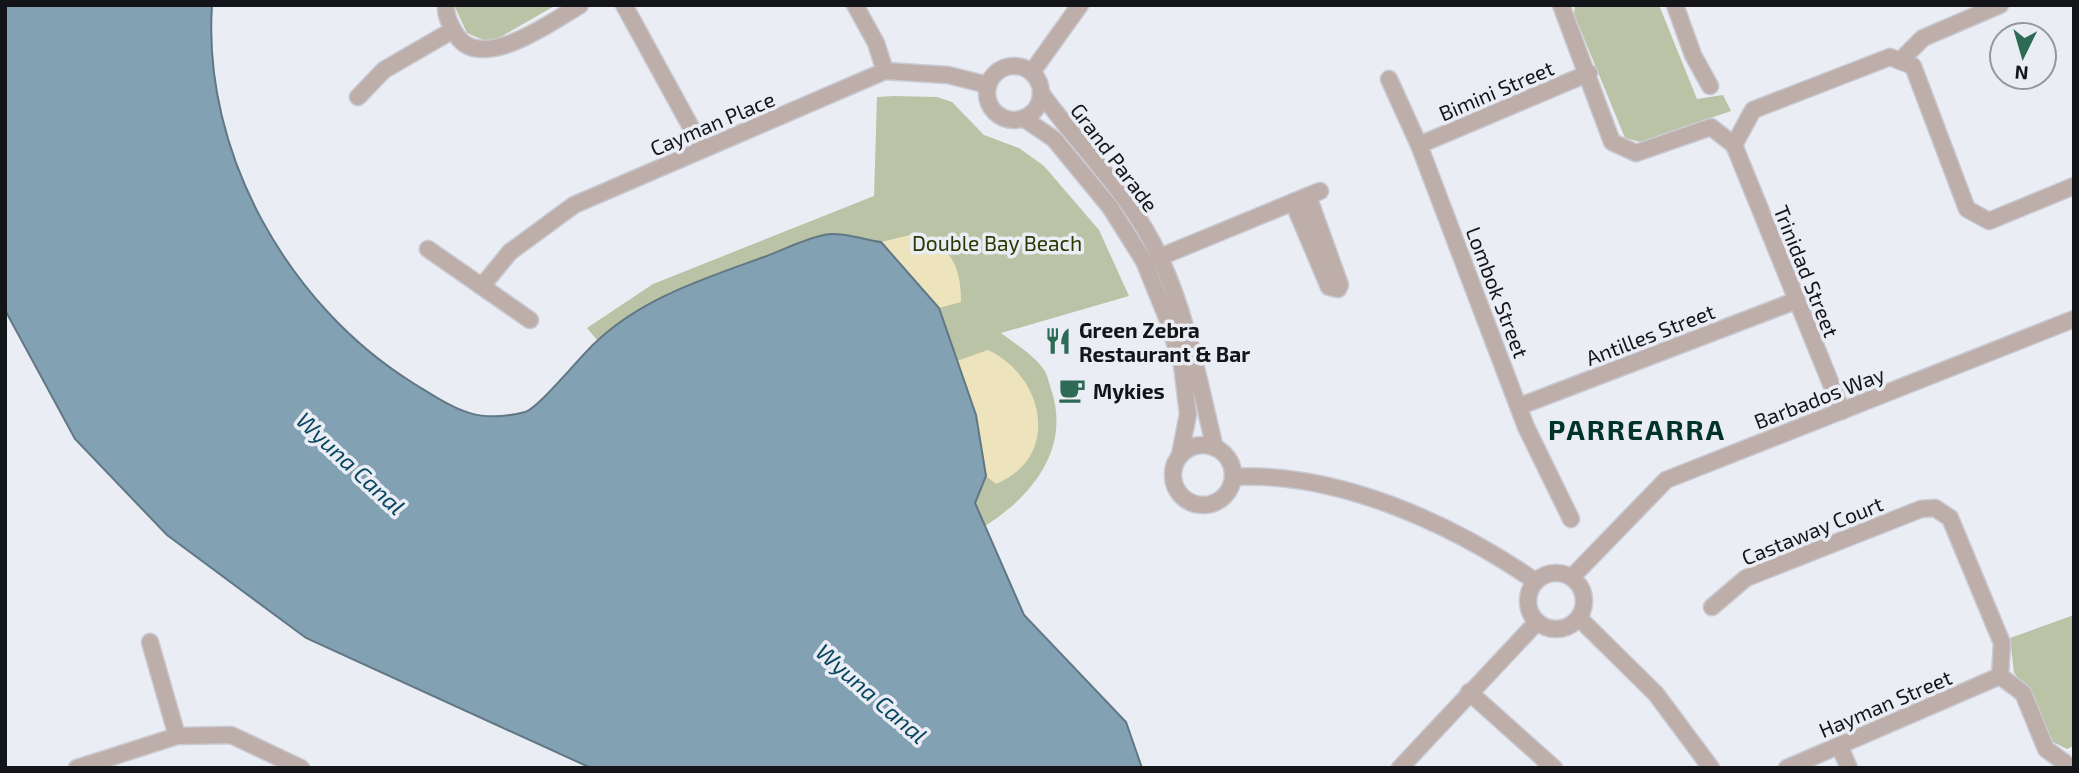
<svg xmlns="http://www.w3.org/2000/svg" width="2079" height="773" viewBox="0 0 2079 773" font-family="'Exo 2',sans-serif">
	<rect width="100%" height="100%" fill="#ebedf5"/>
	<g fill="#bbc3a6">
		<path d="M 454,5 L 556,5 L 490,43 L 467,33 Z"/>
		<path d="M 1575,5 L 1659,5 L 1697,99 L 1723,95 L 1731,111 L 1641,142 L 1625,138 L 1574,14 Z"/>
		<path d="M 894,96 L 937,97 L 952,102 L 984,135 L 1019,148 L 1044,166 L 1099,230 L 1129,296 L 1001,333 C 1015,344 1030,352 1042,367 C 1048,374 1049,384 1052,392 C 1070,450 1031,497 985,526 L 975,503 L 986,476 L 976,415 L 939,308 L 881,242 L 670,292 L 597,340 L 587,328 L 653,284 L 874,196 L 877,97 Z"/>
		<path d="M 2074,615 L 2074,746 L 2067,749 L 2053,742 L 2029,691 L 2014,673 L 2010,638 Z"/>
	</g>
	<g fill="#ede4be">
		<path d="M 910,235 C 949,241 961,264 961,302 L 939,308 L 881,242 Z"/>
		<path d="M 988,350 C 1044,376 1062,457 996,484 L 986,476 L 976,415 L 957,361 Z"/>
	</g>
	<path fill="#82a1b2" stroke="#617784" stroke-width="2" d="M 5,5 L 212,5 C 202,153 289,306 413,383 C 454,408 475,425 525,412 C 539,408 581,355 596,342 C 642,298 706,278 764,257 C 783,250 804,239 824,235 C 840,231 865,240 881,242 L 939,308 L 976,415 L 986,476 L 975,503 L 1024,615 L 1126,722 L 1142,768 L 591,768 L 306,638 L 167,535 L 75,439 L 5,310 Z"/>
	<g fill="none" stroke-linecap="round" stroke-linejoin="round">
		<defs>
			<g id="minor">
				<path d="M 446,5 C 445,15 451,27 457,36 C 482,73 553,21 580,5"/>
				<path d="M 624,5 L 703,149"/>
				<path d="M 855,5 L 876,43 L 885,71"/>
				<path d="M 1561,5 L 1612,142 L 1636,153 L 1711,127 L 1734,145"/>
				<path d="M 1675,5 L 1693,55 L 1710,86"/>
				<path d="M 1900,61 L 1923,38 L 2000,5"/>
				<circle cx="1014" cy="93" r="27"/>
				<path d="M 1032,72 L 1080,5"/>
				<path d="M 1389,79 L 1419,145 L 1526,427 L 1571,519"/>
				<path d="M 1041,93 C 1080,147 1132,196 1160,258 C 1188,318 1199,384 1215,448"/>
				<path d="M 358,97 L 384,70 L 453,30"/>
				<path d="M 1023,118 L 1054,139 L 1110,207 L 1144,261 L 1167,318 L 1182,365 L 1188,414 L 1180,455"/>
				<path d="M 1419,145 L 1589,73"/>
				<path d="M 1734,145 L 1753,110 L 1890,57 L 1913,66 L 1967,209 L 1989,221 L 2074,186"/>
				<path d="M 1734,145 L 1842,411"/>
				<path d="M 1293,202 L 1329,287 L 1338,289 L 1340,285 L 1308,196"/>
				<path d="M 428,249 L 530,320"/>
				<path d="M 1160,257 L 1320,191"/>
				<path d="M 482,286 L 510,252 L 574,205 L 885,71 L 948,75 L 988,85"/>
				<path d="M 1520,406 L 1795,301"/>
				<circle cx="1203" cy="475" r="30"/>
				<path d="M 1233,477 C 1336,471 1451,523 1535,581"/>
				<circle cx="1556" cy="601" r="28"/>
				<path d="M 1572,577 L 1666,480 L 2074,319"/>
				<path d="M 1712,607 L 1746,578 L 1921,509 L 1935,508 L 1950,518 L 2002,643 L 2000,676 L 2023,693 L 2046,749 L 2065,763"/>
				<path d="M 1579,618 L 1656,694 L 1711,768"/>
				<path d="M 150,642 L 177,736"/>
				<path d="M 1469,692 L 1554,768"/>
				<path d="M 1839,745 L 1849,768"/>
				<path d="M 77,768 L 177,736 L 231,735 L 301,768"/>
				<path d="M 1400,768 L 1537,622"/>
				<path d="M 1787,768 L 2000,676"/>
			</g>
		</defs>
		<use href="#minor" stroke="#c9cad2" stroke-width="19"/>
		<use href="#minor" stroke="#beaeaa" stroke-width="16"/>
	</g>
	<defs>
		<symbol id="restaurant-bare" viewBox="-9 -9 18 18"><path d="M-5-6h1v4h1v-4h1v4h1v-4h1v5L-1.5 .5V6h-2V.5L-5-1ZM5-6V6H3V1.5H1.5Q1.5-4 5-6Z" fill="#2e6b57" stroke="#ebedf5" stroke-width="2.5" paint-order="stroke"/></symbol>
		<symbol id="cafe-bare" viewBox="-9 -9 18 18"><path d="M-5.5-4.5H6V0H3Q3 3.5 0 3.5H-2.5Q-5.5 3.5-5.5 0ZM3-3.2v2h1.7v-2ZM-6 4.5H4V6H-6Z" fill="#2e6b57" stroke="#ebedf5" stroke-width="2.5" paint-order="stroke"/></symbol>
	</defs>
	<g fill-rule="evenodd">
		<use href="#restaurant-bare" x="1039" y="322" width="38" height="38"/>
		<use href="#cafe-bare" x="1053" y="371" width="38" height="38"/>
	</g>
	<g text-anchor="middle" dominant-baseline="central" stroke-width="7" stroke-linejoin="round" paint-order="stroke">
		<g font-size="21" fill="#141518" stroke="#ebedf5">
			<text transform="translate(1496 90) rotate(-23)">Bimini Street</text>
			<text transform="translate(712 123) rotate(-23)">Cayman Place</text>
			<text transform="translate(1115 157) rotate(53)">Grand Parade</text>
			<text transform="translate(1807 271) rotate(68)">Trinidad Street</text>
			<text transform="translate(1498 292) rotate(69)">Lombok Street</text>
			<text transform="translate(1650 334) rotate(-21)">Antilles Street</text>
			<text transform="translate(1819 397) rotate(-21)">Barbados Way</text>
			<text transform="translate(1812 530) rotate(-22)">Castaway Court</text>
			<text transform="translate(1885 703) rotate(-23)">Hayman Street</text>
		</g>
		<g font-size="21" fill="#2e3602" stroke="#ebedf5">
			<text x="997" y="242">Double Bay Beach</text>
		</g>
		<g font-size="21" font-weight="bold" fill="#141518" stroke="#ebedf5" text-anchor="start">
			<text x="1079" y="329">Green Zebra<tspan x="1079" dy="24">Restaurant &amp; Bar</tspan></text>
			<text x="1093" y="390">Mykies</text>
		</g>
		<g font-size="23" font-style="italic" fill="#094761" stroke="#ebedf5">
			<text transform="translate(351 463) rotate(43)">Wyuna Canal</text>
			<text transform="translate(872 693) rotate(41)">Wyuna Canal</text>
		</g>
		<g font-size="28" font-weight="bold" letter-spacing="2" fill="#003426" stroke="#ebedf5">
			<text x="1637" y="429">PARREARRA</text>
		</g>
	</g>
	<rect width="2079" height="773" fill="none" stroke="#141518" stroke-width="14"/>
	<g transform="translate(2023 56) rotate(185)"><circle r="33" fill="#ebedf5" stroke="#95979d" stroke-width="2"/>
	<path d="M0-5L12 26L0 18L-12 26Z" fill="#2e6b57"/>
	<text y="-10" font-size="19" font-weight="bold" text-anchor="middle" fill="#141518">N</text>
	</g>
</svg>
